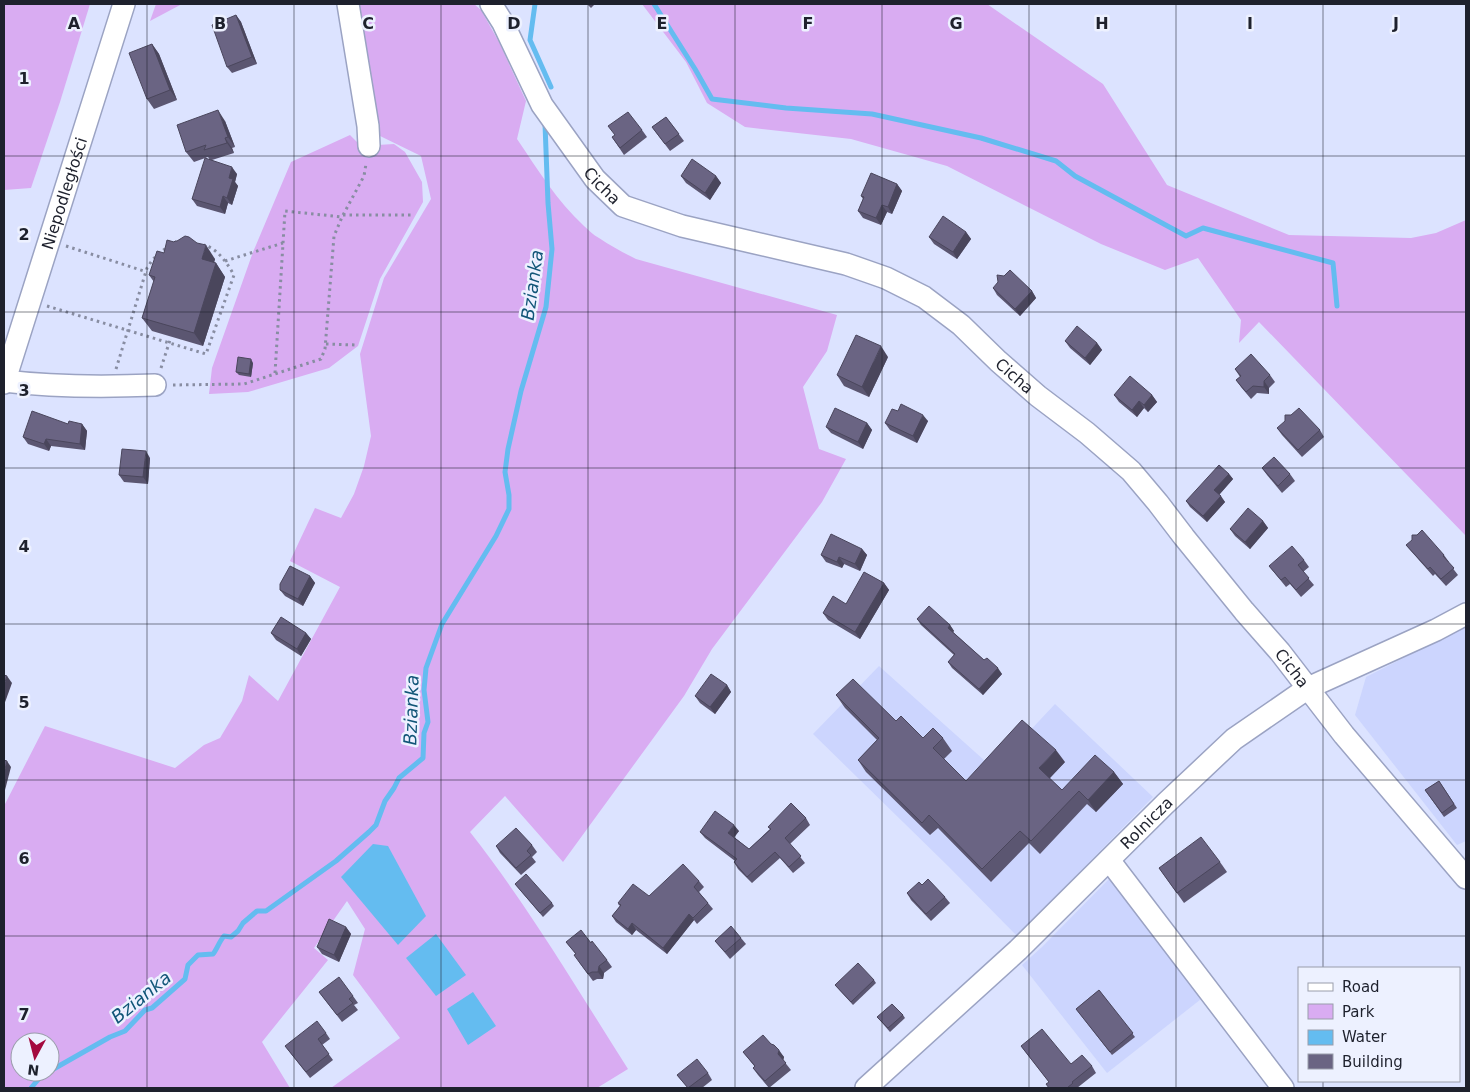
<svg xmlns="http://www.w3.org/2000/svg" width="1470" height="1092" viewBox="0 0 1470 1092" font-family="'DejaVu Sans',sans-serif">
	<rect width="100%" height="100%" fill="#dce3ff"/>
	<g fill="#ccd5fe">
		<path d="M 1466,626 L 1466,841 L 1457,845 L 1355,715 L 1366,677 Z"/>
		<path d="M 879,666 L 994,769 L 1055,704 L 1153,797 L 1017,936 L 948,866 L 813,734 Z"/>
		<path d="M 1110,878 L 1210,992 L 1107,1073 L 1022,965 L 1042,947 Z"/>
	</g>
	<g fill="#d9acf2" fill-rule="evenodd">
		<path d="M 4,4 L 90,4 L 60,102 L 31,188 L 4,190 Z"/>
		<path d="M 156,4 L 182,4 L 150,21 Z"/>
		<path d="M 358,4 L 474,4 L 481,10 L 499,42 L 526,101 L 517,139 C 538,170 557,201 584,226 C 589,230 593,235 599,238 C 611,246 624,253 636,259 L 837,315 L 827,351 L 803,387 L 819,449 L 846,459 L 822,502 L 712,649 L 684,696 L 563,862 L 505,796 L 470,832 C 529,907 577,989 628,1069 L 597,1088 L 331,1088 L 400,1038 L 353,975 L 365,929 L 347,901 L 314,948 L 328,960 L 262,1042 L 290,1088 L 4,1088 L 4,806 L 45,726 L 175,768 L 204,745 L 220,738 L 242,701 L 249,675 L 278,701 L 340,587 L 290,561 L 315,508 L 341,518 L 354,494 L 364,466 L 371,436 L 360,354 L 384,278 L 431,199 L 421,156 L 378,135 ZM 20,1042 L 50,1042 L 50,1072 L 20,1072 Z"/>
		<path d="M 642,4 L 987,4 L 1103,84 L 1167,185 L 1289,235 L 1411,238 L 1436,233 L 1466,220 L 1466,536 L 1259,322 L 1239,343 L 1241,320 L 1198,258 L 1165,270 L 1101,244 L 947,166 L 851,139 L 745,127 L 707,103 L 686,62 Z"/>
		<path d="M 350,135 L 361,146 L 394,144 L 405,152 L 422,182 L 423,202 L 380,279 L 358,346 L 329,368 L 248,392 L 209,394 L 212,368 L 253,252 L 291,162 Z"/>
	</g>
	<g fill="#64bcf0">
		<path d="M 373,844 L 388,846 L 426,916 L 398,945 L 341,877 Z"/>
		<path d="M 436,934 L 466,975 L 436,996 L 406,958 Z"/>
		<path d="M 473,992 L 496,1026 L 468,1045 L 447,1009 Z"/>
	</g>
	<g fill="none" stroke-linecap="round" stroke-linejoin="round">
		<g stroke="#64bcf0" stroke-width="5">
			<path d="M 535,4 L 530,40 L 551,87"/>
			<path d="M 654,4 L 695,69 L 712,99 L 786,108 L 872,114 L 981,138 L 1056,161 L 1075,176 L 1186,236 L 1203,228 L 1333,263 L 1337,306"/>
			<path d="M 50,1071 L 110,1037 L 125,1031 L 145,1010 L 152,1008 L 185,979 L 188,965 L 198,955 L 213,954 C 217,949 219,942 224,936 L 231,937 L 238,931 L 243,923 L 257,911 L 266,911 L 336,861 L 369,832 L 376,825 L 385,801 L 394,788 L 399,778 L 423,758 L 424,733 L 428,722 L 424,690 L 426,668 L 442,624 L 496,536 L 509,509 L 509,495 L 505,472 L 508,449 L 521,391 L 546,307 L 552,249 L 548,203 L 545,124"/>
			<path d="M 31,1088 L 42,1075 L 48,1072"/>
		</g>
		<defs>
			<g id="minor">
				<path d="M 348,4 L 368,126 L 369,146"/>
				<path id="s1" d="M 491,4 L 503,23 L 542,105 L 595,179 L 623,206 L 682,226 L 846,264 L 886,278 L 924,297 L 961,325 L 998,361 L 1038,396 L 1087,433 L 1131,471 L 1158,503 L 1184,537 L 1244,611 L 1280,652 L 1344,735 L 1466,878"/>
				<path d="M 4,381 C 54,387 105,387 155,385"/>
				<path id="s2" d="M 4,383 L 124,4"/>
				<path d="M 1109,860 L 1283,1088"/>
				<path id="s3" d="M 866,1088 L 1018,950 L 1165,804 L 1234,739 L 1308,688 L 1436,630 L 1466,614"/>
			</g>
		</defs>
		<use href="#minor" stroke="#9ba3c3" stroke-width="24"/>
		<g stroke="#888da2" stroke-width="3" stroke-dasharray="2.5 4" stroke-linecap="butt">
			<path d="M 343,215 L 413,215"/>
			<path d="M 66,246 L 147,272"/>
			<path d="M 225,261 L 283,243"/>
			<path d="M 47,306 L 206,354 L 234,275 C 227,263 218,249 204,245"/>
			<path d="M 326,344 L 356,345"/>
			<path d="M 161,368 L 171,337"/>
			<path d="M 116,369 L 147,268 L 153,259 L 166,248"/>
			<path d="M 275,373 L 285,211 L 342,217"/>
			<path d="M 173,385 L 244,384 L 321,359 L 325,349 L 334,236 L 342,217 L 364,176 L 366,164"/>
		</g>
		<use href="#minor" stroke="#fff" stroke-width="21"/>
	</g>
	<g fill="#5b5671">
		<path d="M 587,4 L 595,4 L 591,8 Z"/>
		<path d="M 236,15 L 241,22 L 257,64 L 232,73 L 227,67 Z"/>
		<path d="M 152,44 L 159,54 L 177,100 L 154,109 L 147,99 Z"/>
		<path d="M 666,117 L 684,141 L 670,151 L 652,127 Z"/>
		<path d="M 225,121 L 235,147 L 232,148 L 234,153 L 212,160 L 237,174 L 235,182 L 238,186 L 232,205 L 228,203 L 225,214 L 197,206 L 192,199 L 210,160 L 208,157 L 194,162 L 186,152 Z"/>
		<path d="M 642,130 L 647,137 L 624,155 L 612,137 Z"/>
		<path d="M 681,176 L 716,176 L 721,183 L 710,200 L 686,183 Z"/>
		<path d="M 897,184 L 902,191 L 892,214 L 887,212 L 881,225 L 863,218 L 858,211 L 863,199 L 861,196 Z"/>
		<path d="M 966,232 L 971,239 L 957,259 L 934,244 L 929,237 Z"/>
		<path d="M 174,242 L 215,259 L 214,263 L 216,263 L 225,277 L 203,346 L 152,331 L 142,318 L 154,282 L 149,275 L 164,253 Z"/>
		<path d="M 993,288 L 1032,291 L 1036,298 L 1020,316 L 997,295 Z"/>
		<path d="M 1065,341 L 1097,343 L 1102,350 L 1090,365 L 1070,348 Z"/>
		<path d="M 888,357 L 869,397 L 844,386 L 837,375 Z"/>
		<path d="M 253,363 L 251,377 L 239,375 L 236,372 Z"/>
		<path d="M 1235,369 L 1270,375 L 1275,382 L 1269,388 L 1269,394 L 1257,393 L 1251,399 L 1241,387 L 1236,380 L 1240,377 Z"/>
		<path d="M 1114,395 L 1152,395 L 1157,402 L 1148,412 L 1144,408 L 1137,417 L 1119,402 Z"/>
		<path d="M 898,411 L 928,421 L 917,443 L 890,430 L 885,423 Z"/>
		<path d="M 867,423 L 872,430 L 863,449 L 831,433 L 826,427 Z"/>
		<path d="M 68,424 L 82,424 L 87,431 L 85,450 L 51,446 L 49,451 L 28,444 L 23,437 Z"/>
		<path d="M 1277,428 L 1320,430 L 1324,437 L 1302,457 L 1282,435 Z"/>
		<path d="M 150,458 L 148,484 L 124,482 L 119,475 Z"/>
		<path d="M 1262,468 L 1290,474 L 1295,481 L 1282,493 L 1267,475 Z"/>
		<path d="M 1229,474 L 1233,479 L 1219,495 L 1225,502 L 1207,522 L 1190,507 L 1186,501 Z"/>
		<path d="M 1263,521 L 1268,528 L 1250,549 L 1235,536 L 1230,529 Z"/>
		<path d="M 1406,545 L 1444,555 L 1449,562 L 1448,562 L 1458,575 L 1446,586 L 1435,574 L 1433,576 L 1411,551 Z"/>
		<path d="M 862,549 L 867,555 L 860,571 L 844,564 L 842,568 L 826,562 L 821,555 Z"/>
		<path d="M 1304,560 L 1309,567 L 1303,572 L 1314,585 L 1301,597 L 1290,584 L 1286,587 L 1269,566 Z"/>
		<path d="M 310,576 L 315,583 L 303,606 L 285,596 L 280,590 Z"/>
		<path d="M 884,583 L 889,590 L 860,639 L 828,620 L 823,613 L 846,604 Z"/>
		<path d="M 917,619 L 950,625 L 954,631 L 953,632 L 984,660 L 1002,674 L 983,695 L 952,668 L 948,662 L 954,655 L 921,625 Z"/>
		<path d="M 271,633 L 306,633 L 311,639 L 301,656 L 276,640 Z"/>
		<path d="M 727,685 L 731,692 L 715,714 L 700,703 L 695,696 Z"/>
		<path d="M 836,695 L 896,721 L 923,738 L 943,738 L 952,751 L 944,759 L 966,781 L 1065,762 L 1049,779 L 1062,790 L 1114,772 L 1123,784 L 1096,812 L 1087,804 L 1040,854 L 1029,843 L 991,882 L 938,828 L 930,835 L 866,772 L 858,760 L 877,740 L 845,708 Z"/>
		<path d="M 1439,781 L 1457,808 L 1444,817 L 1425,790 Z"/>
		<path d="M 806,818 L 810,825 L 790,844 L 805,863 L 793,873 L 780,858 L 752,883 L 738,869 L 734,862 L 735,861 L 705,838 L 700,832 L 739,831 L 734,837 L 749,849 L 770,829 L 768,827 Z"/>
		<path d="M 532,845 L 537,852 L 532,857 L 536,862 L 521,875 L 500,853 L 496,846 Z"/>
		<path d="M 1220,862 L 1227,872 L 1184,903 L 1159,868 Z"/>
		<path d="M 699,881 L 704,887 L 699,892 L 708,903 L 713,909 L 697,924 L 694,920 L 667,954 L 636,930 L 632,935 L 616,922 L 612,916 L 620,906 L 618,904 L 649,896 Z"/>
		<path d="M 515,884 L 552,903 L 554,906 L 543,917 Z"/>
		<path d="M 922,885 L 945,897 L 950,903 L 931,921 L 911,900 L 907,893 Z"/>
		<path d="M 346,927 L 351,934 L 339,962 L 322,954 L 317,947 Z"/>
		<path d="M 741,938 L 746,944 L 730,959 L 715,941 Z"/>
		<path d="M 566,942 L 591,943 L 607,960 L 612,967 L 604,973 L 603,979 L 597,979 L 593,981 L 579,962 L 576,954 Z"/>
		<path d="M 874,980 L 876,983 L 853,1005 L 835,985 Z"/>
		<path d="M 1099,990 L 1135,1037 L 1112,1055 L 1076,1009 Z"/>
		<path d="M 319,992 L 353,996 L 358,1003 L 354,1005 L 358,1010 L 342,1022 Z"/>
		<path d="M 903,1015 L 905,1018 L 890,1032 L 877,1017 Z"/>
		<path d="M 326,1033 L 330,1039 L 322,1045 L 333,1060 L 310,1078 L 285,1046 Z"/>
		<path d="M 771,1044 L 784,1057 L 783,1060 L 791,1070 L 769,1088 L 758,1075 L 753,1068 L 755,1067 L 743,1052 Z"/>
		<path d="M 1021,1046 L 1071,1064 L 1092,1066 L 1096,1073 L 1077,1088 L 1049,1088 L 1049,1082 Z"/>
		<path d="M 708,1073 L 712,1080 L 702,1088 L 688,1088 L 677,1075 Z"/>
	</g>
	<g fill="#4a465c">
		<path d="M 236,15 L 241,22 L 257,64 L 252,57 Z"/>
		<path d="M 152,44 L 159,54 L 177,100 L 170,90 Z"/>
		<path d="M 218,110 L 225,121 L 235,147 L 228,137 Z"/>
		<path d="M 225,138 L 232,148 L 234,153 L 227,143 Z"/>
		<path d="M 232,167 L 237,174 L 235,182 L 238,186 L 232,205 L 227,198 L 229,178 Z"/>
		<path d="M 716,176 L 721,183 L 710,200 L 705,193 Z"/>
		<path d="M 897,184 L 902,191 L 892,214 L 888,207 Z"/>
		<path d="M 223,196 L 228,203 L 225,214 L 220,207 Z"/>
		<path d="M 882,205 L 887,212 L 881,225 L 876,218 Z"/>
		<path d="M 966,232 L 971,239 L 957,259 L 953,252 Z"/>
		<path d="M 206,245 L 215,259 L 211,273 L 202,259 Z"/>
		<path d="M 216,263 L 225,277 L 203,346 L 194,333 Z"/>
		<path d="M 1032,291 L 1036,298 L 1020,316 L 1015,309 Z"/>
		<path d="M 1097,343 L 1102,350 L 1090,365 L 1085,358 Z"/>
		<path d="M 881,346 L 888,357 L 869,397 L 862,387 Z"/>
		<path d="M 251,359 L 253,363 L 251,377 L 249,374 Z"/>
		<path d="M 1264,381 L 1269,388 L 1269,394 L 1264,387 Z"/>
		<path d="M 1152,395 L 1157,402 L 1148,412 L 1144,405 Z"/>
		<path d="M 1139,401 L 1144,408 L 1137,417 L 1132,410 Z"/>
		<path d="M 923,415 L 928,421 L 917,443 L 913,436 Z"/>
		<path d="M 867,423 L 872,430 L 863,449 L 858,442 Z"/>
		<path d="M 82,424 L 87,431 L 85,450 L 80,444 Z"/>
		<path d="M 46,439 L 51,446 L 49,451 L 44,444 Z"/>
		<path d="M 146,451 L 150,458 L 148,484 L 143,477 Z"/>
		<path d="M 1229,474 L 1233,479 L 1218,496 L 1214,490 Z"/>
		<path d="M 1221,496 L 1225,502 L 1207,522 L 1203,516 Z"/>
		<path d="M 1263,521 L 1268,528 L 1250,549 L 1245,542 Z"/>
		<path d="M 862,549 L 867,555 L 860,571 L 855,564 Z"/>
		<path d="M 839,557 L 844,564 L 842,568 L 837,562 Z"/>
		<path d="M 310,576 L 315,583 L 303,606 L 298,599 Z"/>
		<path d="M 884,583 L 889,590 L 860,639 L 855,632 Z"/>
		<path d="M 950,625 L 954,631 L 952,633 L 948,628 Z"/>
		<path d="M 306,633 L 311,639 L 301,656 L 297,649 Z"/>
		<path d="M 998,668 L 1002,674 L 983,695 L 979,689 Z"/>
		<path d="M 7,676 L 12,683 L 4,705 L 4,685 Z"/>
		<path d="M 727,685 L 731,692 L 715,714 L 710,707 Z"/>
		<path d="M 1056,750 L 1065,762 L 1047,781 L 1039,768 Z"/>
		<path d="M 7,761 L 11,767 L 5,790 L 4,788 L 4,773 Z"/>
		<path d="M 1114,772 L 1123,784 L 1096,812 L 1088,800 Z"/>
		<path d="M 734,825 L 739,831 L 733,839 L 728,833 Z"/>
		<path d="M 689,914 L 694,920 L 667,954 L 663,948 Z"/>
		<path d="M 632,923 L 636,930 L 632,935 L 628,929 Z"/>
		<path d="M 346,927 L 351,934 L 339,962 L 334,955 Z"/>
		<path d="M 599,966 L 604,973 L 603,979 L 598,972 Z"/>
		<path d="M 779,1050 L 784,1057 L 783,1061 L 778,1054 Z"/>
	</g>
	<g fill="#6a6483" stroke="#4a465c">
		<path d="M 236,15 L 252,57 L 227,67 L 212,25 Z"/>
		<path d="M 152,44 L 170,90 L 147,99 L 129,53 Z"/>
		<path d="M 218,110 L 228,137 L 225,138 L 227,143 L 204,150 L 206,145 L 186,152 L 177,125 Z"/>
		<path d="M 628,112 L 642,130 L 620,148 L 612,137 L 615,135 L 608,126 Z"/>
		<path d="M 666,117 L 679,134 L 665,144 L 652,127 Z"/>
		<path d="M 205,158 L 232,167 L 229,178 L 233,179 L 227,198 L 223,196 L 220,207 L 192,199 Z"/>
		<path d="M 692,159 L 716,176 L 705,193 L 681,176 Z"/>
		<path d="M 871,173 L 897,184 L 888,207 L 882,205 L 876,218 L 858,211 L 864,197 L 861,196 Z"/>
		<path d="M 943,216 L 966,232 L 953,252 L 929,237 Z"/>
		<path d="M 185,236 L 189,237 L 197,243 L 206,245 L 202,259 L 216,263 L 194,333 L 142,318 L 155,277 L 149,275 L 157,251 L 164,253 L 167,240 L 174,242 L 175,241 L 177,241 Z"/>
		<path d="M 1010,270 L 1032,291 L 1015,309 L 993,288 L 998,282 L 997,275 L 1004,276 Z"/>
		<path d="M 1077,326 L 1097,343 L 1085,358 L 1065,341 Z"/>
		<path d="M 856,335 L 881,346 L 862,387 L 837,375 Z"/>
		<path d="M 1251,354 L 1270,375 L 1264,381 L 1264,387 L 1253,386 L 1246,392 L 1236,380 L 1241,376 L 1235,369 Z"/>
		<path d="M 238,357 L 251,359 L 249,374 L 236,372 Z"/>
		<path d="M 1130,376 L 1152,395 L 1144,405 L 1139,401 L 1132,410 L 1114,395 Z"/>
		<path d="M 901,404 L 923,415 L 913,436 L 885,423 L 892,409 L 898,411 Z"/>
		<path d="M 835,408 L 867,423 L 858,442 L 826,427 Z"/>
		<path d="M 1299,408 L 1320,430 L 1298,450 L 1277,428 L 1285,421 L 1285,415 L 1291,415 Z"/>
		<path d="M 32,411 L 68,424 L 69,421 L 82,424 L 80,444 L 46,439 L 44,444 L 23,437 Z"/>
		<path d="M 122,449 L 146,451 L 143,477 L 119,475 Z"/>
		<path d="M 1274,457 L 1290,474 L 1278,486 L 1262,468 Z"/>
		<path d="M 1219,465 L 1229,474 L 1214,490 L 1221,496 L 1203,516 L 1186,501 Z"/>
		<path d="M 1248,508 L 1263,521 L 1245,542 L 1230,529 Z"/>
		<path d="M 1422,530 L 1444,555 L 1443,556 L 1454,568 L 1441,579 L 1430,567 L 1428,569 L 1406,545 L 1412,540 L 1412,535 L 1417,535 Z"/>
		<path d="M 831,534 L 862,549 L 855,564 L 839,557 L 837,562 L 821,555 Z"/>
		<path d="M 1292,546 L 1304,560 L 1298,565 L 1309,578 L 1296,590 L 1285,577 L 1281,580 L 1269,566 Z"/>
		<path d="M 290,566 L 310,576 L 298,599 L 280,590 L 280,584 Z"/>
		<path d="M 864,572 L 884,583 L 855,632 L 823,613 L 833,596 L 846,604 Z"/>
		<path d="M 929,606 L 950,625 L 948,628 L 984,660 L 987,658 L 998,668 L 979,689 L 948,662 L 955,654 L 917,619 Z"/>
		<path d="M 281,617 L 306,633 L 297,649 L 271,633 Z"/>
		<path d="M 711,674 L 727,685 L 710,707 L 695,696 Z"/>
		<path d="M 4,675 L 7,676 L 4,685 Z"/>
		<path d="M 853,679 L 896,721 L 901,716 L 923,738 L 933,728 L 943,738 L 933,748 L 966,781 L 1022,720 L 1056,750 L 1039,768 L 1062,790 L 1095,755 L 1114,772 L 1088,800 L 1079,791 L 1031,841 L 1020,831 L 982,869 L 929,815 L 922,823 L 858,760 L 879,738 L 836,695 Z"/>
		<path d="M 4,760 L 7,761 L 4,773 Z"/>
		<path d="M 1439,781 L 1454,804 L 1442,813 L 1425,790 Z"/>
		<path d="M 791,803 L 806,818 L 785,838 L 801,856 L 789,867 L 775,852 L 747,877 L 734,862 L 737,859 L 700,832 L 715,811 L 734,825 L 728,833 L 749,849 L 771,829 L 768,827 Z"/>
		<path d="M 516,828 L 532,845 L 527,851 L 531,855 L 516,868 L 496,846 Z"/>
		<path d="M 1201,837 L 1220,862 L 1177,893 L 1159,868 Z"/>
		<path d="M 683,864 L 699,881 L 694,887 L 708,903 L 693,918 L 689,914 L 663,948 L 632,923 L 628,929 L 612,916 L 621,905 L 618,903 L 633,884 L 649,896 Z"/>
		<path d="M 526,874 L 552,903 L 540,913 L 515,884 Z"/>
		<path d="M 928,879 L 945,897 L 926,914 L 907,893 L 919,882 L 922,885 Z"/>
		<path d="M 329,919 L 346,927 L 334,955 L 317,947 Z"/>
		<path d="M 731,926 L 741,938 L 725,952 L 715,941 Z"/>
		<path d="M 581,930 L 591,943 L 592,941 L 607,960 L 599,966 L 598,972 L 592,972 L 588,974 L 574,955 L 576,954 L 566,942 Z"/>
		<path d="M 858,963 L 874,980 L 851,1002 L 835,985 Z"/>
		<path d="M 339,977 L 353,996 L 349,999 L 353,1003 L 337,1015 L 319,992 Z"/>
		<path d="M 1099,990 L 1133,1033 L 1110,1052 L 1076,1009 Z"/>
		<path d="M 892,1004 L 903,1015 L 888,1028 L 877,1017 Z"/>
		<path d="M 317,1021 L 326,1033 L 318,1039 L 329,1054 L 306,1072 L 285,1046 Z"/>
		<path d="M 1042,1029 L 1071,1064 L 1082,1055 L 1092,1066 L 1072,1082 L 1073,1083 L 1067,1088 L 1049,1088 L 1046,1084 L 1049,1082 L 1021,1046 Z"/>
		<path d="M 763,1035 L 771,1044 L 774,1045 L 779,1050 L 778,1054 L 786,1063 L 765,1081 L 753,1068 L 755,1066 L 743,1052 Z"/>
		<path d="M 697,1059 L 708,1073 L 688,1088 L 677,1075 Z"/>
	</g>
	<path fill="none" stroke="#1e212d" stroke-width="1" stroke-opacity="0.55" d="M 147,4 L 147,1088M 294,4 L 294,1088M 441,4 L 441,1088M 588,4 L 588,1088M 735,4 L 735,1088M 882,4 L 882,1088M 1029,4 L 1029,1088M 1176,4 L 1176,1088M 1323,4 L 1323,968M 4,156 L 1466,156M 4,312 L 1466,312M 4,468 L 1466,468M 4,624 L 1466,624M 4,780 L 1466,780M 4,936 L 1466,936M 1323,1081 L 1323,1088"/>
	<g text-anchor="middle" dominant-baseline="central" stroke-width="5" stroke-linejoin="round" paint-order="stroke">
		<g font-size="16" fill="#1e212d" stroke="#edf1ff">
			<text stroke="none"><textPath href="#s1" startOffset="214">Cicha</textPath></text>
			<text stroke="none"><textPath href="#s2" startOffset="199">Niepodległości</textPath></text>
			<text stroke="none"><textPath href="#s1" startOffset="679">Cicha</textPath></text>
			<text stroke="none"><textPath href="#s1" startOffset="1084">Cicha</textPath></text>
			<text stroke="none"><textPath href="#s3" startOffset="386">Rolnicza</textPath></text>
		</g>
		<g font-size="18" font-style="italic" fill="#115578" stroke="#edf1ff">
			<text transform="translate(532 285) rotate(-82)">Bzianka</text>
			<text transform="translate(411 710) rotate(-88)">Bzianka</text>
			<text transform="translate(141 997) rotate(-39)">Bzianka</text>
		</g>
	</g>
	<g font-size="16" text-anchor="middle" font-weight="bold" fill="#1e212d" stroke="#edf1ff" stroke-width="5" stroke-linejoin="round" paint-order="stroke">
		<text x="74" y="29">A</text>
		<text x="220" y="29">B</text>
		<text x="368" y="29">C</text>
		<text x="514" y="29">D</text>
		<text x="662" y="29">E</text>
		<text x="808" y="29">F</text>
		<text x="956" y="29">G</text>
		<text x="1102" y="29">H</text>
		<text x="1250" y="29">I</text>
		<text x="1396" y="29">J</text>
		<text x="24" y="84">1</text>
		<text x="24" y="240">2</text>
		<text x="24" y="396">3</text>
		<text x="24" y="552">4</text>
		<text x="24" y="708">5</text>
		<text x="24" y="864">6</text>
		<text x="24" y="1020">7</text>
	</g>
	<rect width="1470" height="1092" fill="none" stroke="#1e212d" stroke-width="10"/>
	<rect x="1298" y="967" width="162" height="115" fill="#edf1ff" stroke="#9a9eab"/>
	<rect x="1308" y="983" width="25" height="8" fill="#ffffff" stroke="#9a9eab"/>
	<text x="1342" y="992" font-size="15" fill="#1e212d">Road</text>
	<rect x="1308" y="1004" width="25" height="15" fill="#d9acf2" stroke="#9a9eab"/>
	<text x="1342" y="1017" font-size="15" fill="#1e212d">Park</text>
	<rect x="1308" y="1030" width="25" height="15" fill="#64bcf0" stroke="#9a9eab"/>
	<text x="1342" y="1042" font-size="15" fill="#1e212d">Water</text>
	<rect x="1308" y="1054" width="25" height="15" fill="#6a6483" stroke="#9a9eab"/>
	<text x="1342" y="1067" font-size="15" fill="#1e212d">Building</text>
	<g transform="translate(35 1057) rotate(187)"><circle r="24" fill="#edf1ff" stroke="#9a9eab"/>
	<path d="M0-4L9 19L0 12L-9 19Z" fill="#a40a3f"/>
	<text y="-8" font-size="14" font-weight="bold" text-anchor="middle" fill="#1e212d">N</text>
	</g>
</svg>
